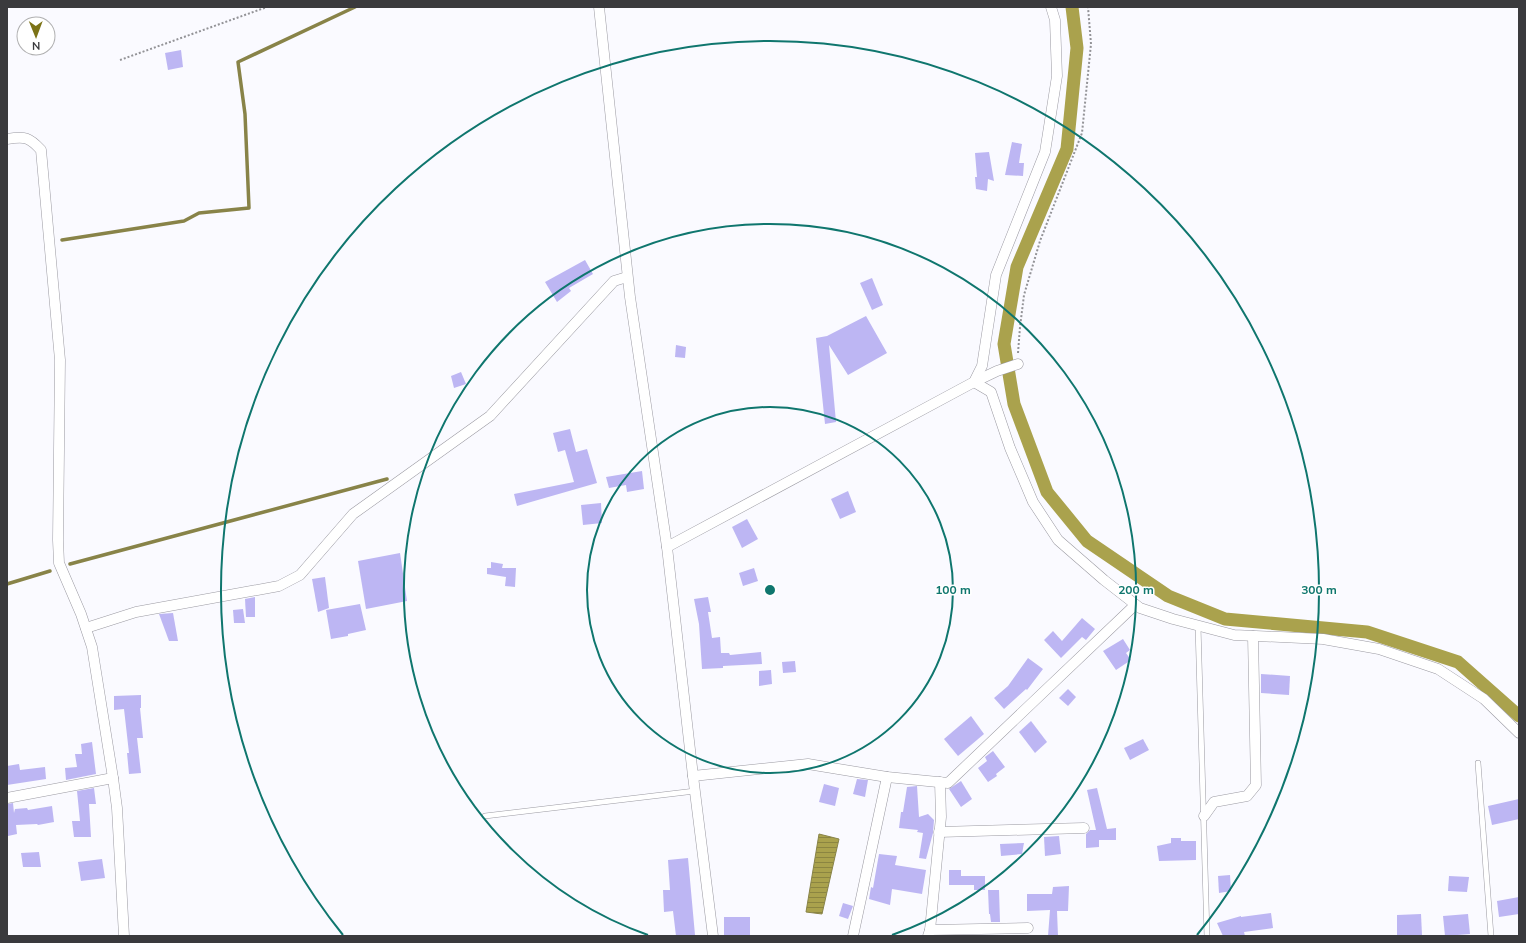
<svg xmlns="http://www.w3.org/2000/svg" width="1526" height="943" viewBox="0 0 1526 943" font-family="Mulish,sans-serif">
	<defs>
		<pattern id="water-rules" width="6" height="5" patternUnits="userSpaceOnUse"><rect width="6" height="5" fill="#aaa24d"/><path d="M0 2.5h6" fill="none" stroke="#8b8541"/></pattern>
	</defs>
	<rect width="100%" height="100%" fill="#fafaff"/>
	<path fill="url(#water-rules)" stroke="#888348" d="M 819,834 L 839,839 L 822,914 L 806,912 Z"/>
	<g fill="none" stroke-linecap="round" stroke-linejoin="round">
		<g stroke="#888348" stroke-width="3.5">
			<path d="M 62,240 L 184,221 L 199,213 L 249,208 L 245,114 L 238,62 L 355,7"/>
			<path d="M 70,564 L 387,479"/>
			<path d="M 7,584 L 50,571"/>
		</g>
		<path stroke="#aaa24d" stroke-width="13" d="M 1072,7 L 1077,48 L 1067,149 L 1017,267 L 1004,344 L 1014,404 L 1047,492 L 1087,541 L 1168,596 L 1225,619 L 1367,632 L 1458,662 L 1519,716"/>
	</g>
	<g fill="#bdb6f3">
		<path d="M 181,50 L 183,67 L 168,70 L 165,53 Z"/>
		<path d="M 1012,142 L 1022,144 L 1019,163 L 1024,163 L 1023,176 L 1005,175 Z"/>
		<path d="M 989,152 L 994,181 L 988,179 L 987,191 L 976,189 L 975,177 L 977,177 L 975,153 Z"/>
		<path d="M 585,260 L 593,274 L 569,288 L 571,291 L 557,302 L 545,282 Z"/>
		<path d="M 872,278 L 883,305 L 872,310 L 860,283 Z"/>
		<path d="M 866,316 L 887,353 L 848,375 L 829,345 L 836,422 L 825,424 L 816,338 L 827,336 Z"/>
		<path d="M 676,345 L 686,347 L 685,358 L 675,357 Z"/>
		<path d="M 461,372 L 466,384 L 454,388 L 451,376 Z"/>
		<path d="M 570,429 L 576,452 L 587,449 L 597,483 L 576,489 L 574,484 L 576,489 L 517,506 L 514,494 L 574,482 L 565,450 L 558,452 L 553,433 Z"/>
		<path d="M 642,471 L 644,489 L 627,492 L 626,485 L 609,488 L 606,477 Z"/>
		<path d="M 848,491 L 856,512 L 840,519 L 831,499 Z"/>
		<path d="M 601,503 L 602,523 L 583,525 L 581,505 Z"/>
		<path d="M 747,519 L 758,539 L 742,548 L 732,527 Z"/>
		<path d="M 400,553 L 407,601 L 366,609 L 358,561 Z"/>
		<path d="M 491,562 L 503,564 L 502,568 L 516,568 L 515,587 L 505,586 L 506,577 L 487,574 L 487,568 L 491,568 Z"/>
		<path d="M 754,568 L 758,581 L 743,586 L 739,573 Z"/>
		<path d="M 325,577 L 329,608 L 318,612 L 312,579 Z"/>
		<path d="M 255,597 L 255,617 L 246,617 L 245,599 Z"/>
		<path d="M 708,597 L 711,612 L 708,612 L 712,638 L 720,637 L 721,653 L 729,653 L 730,655 L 761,652 L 762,664 L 723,666 L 723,668 L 702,669 L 699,624 L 694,599 Z"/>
		<path d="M 360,604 L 366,630 L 348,634 L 348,636 L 331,639 L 326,610 Z"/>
		<path d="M 243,609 L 245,623 L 234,623 L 233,610 Z"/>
		<path d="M 173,613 L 178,641 L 169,641 L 159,614 Z"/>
		<path d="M 1082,618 L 1095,629 L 1086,640 L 1082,637 L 1061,658 L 1044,640 L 1053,631 L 1062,641 Z"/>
		<path d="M 1123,639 L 1130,650 L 1126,653 L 1131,660 L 1116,670 L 1103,651 Z"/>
		<path d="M 1028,658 L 1043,669 L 1027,690 L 1026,689 L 1004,709 L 994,698 L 1008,686 Z"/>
		<path d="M 795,661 L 796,672 L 783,673 L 782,662 Z"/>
		<path d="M 771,670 L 772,684 L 759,686 L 759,671 Z"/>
		<path d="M 1261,674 L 1290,676 L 1289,695 L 1261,693 Z"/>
		<path d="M 1068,689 L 1076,697 L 1068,706 L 1059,698 Z"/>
		<path d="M 141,695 L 141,708 L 140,708 L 143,738 L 137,738 L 141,773 L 129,774 L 127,753 L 129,753 L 124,709 L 114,710 L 114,696 Z"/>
		<path d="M 971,716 L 984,734 L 958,756 L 944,739 Z"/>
		<path d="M 1031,721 L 1047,742 L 1035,753 L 1019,732 Z"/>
		<path d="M 1143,739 L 1149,750 L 1130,760 L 1124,748 Z"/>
		<path d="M 92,742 L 96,774 L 66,780 L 65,768 L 77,767 L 75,754 L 82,754 L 81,744 Z"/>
		<path d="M 993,751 L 1005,767 L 996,774 L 997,776 L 988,782 L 978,768 L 987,761 L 985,757 Z"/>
		<path d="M 19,764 L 20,770 L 45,767 L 46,779 L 7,785 L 7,766 Z"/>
		<path d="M 857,779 L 868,780 L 865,797 L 853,794 Z"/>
		<path d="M 961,781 L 972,799 L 961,807 L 949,789 Z"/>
		<path d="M 824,784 L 839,788 L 835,806 L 819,802 Z"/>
		<path d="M 917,786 L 919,817 L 928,814 L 934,820 L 933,833 L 926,859 L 919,858 L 923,833 L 917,832 L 918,830 L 899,828 L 901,812 L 903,812 L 907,787 Z"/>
		<path d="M 94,788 L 96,804 L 89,804 L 91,837 L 74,837 L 72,821 L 80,821 L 77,791 Z"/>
		<path d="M 1097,788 L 1107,829 L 1116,828 L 1116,840 L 1099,840 L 1099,847 L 1086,848 L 1086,834 L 1090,830 L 1096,830 L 1087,790 Z"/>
		<path d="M 1519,799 L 1519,819 L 1492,825 L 1488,806 Z"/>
		<path d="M 13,803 L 14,813 L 15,809 L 27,808 L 28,810 L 52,806 L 54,822 L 38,825 L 37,824 L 16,825 L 17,834 L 8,836 L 7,804 Z"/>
		<path d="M 1059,836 L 1061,854 L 1045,856 L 1044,837 Z"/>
		<path d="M 1171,838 L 1181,838 L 1181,841 L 1196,841 L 1196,860 L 1159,861 L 1157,846 L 1171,843 Z"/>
		<path d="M 1024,843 L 1022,854 L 1001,856 L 1000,844 Z"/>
		<path d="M 39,852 L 41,867 L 23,867 L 21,853 Z"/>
		<path d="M 879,854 L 897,856 L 895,865 L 926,870 L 922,894 L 892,889 L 890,905 L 869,899 L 871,887 L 873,888 Z"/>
		<path d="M 688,858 L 695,935 L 676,936 L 673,911 L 664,912 L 663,890 L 670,890 L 668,860 Z"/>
		<path d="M 102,859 L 105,878 L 81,881 L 78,862 Z"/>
		<path d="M 949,870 L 961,870 L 961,876 L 985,876 L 985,890 L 974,890 L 974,885 L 949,885 Z"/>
		<path d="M 1230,875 L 1231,891 L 1219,893 L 1218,876 Z"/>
		<path d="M 1449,876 L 1469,877 L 1467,892 L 1448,891 Z"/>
		<path d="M 1069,886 L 1068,911 L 1057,911 L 1058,936 L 1048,936 L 1050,910 L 1027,911 L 1027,894 L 1052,894 L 1053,887 Z"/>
		<path d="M 988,890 L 999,890 L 1000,922 L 991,922 L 990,914 L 989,914 Z"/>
		<path d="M 1519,897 L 1519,914 L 1499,917 L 1497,901 Z"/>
		<path d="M 843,903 L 853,906 L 848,919 L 839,916 Z"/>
		<path d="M 1271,913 L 1273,928 L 1244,932 L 1245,936 L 1223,936 L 1217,923 L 1241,916 L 1241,917 Z"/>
		<path d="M 1421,914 L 1422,935 L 1397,936 L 1397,915 Z"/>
		<path d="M 1468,914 L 1470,934 L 1445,936 L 1443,916 Z"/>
		<rect x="724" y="917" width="26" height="18"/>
	</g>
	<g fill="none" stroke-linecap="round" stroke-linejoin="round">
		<defs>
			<g id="lane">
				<path d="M 1198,626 L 1207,936"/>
				<path d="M 1478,763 L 1491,936"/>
				<path d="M 485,816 L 695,791"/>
			</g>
			<g id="street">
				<path d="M 599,7 L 630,297 L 667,547 L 693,776 L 713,936"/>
				<path d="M 7,139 C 25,136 29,137 41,150 L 60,360 L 58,540 L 59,563 L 81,614 L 92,647 L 113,778 L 117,808 L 124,936"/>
				<path d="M 974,382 L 991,392 L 1010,448 L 1033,502 L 1058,540 L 1104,580 L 1140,608 L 1173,619 L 1234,635 L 1323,639 L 1379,649 L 1438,669 L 1484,699 L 1519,733"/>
				<path d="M 974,382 L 997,371 L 1018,364"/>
				<path d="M 667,547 L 974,382 L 982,366 L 996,275 L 1045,152 L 1057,76 L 1055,20 L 1051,7"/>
				<path d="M 86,628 L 136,612 L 279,586 L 300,575 L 353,514 L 490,416 L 614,281 L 627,277"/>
				<path d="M 693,776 L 808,764 L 887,777 L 948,783 L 1135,605"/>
				<path d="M 7,798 L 113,778"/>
				<path d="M 1204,816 L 1214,802 L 1247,796 L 1256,785 L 1253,636"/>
				<path d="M 939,832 L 1084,828"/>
				<path d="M 930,930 L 1028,928"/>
				<path d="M 853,936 L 887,777"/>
				<path d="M 928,936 L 930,930 L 941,817 L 940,782"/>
			</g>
		</defs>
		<use href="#lane" stroke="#9b9aa2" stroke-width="6"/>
		<use href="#street" stroke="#9b9aa2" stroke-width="11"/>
		<g stroke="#939397" stroke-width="2" stroke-dasharray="2 2" stroke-linecap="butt">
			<path d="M 120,60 L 267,7"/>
			<path d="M 1018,353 L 1020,327 L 1024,295 L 1040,241 L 1082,133 L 1091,44 L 1088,7"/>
		</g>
		<use href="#lane" stroke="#fff" stroke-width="5"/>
		<use href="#street" stroke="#fff" stroke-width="10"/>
	</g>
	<g fill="none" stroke="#0f766e" stroke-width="2">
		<circle cx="770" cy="590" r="183"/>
		<path d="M648 935A366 366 0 1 1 892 935"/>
		<path d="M343 935A549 549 0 1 1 1197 935"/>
	</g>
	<circle cx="770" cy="590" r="6" fill="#0f766e" stroke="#fff" stroke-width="2"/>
	<g font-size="12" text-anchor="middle" font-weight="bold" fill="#0f766e" stroke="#fff" stroke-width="3" stroke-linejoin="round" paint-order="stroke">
		<text x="953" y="594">100 m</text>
		<text x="1136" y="594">200 m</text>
		<text x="1319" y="594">300 m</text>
	</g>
	<rect width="1526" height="943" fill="none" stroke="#3a3a3d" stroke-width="16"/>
	<g transform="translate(36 36) rotate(179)"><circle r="19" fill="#ffffff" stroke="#b0b0b1"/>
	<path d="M0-3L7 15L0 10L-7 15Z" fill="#7c7316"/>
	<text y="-6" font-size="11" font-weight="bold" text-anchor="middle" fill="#3a3a3d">N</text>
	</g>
</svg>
